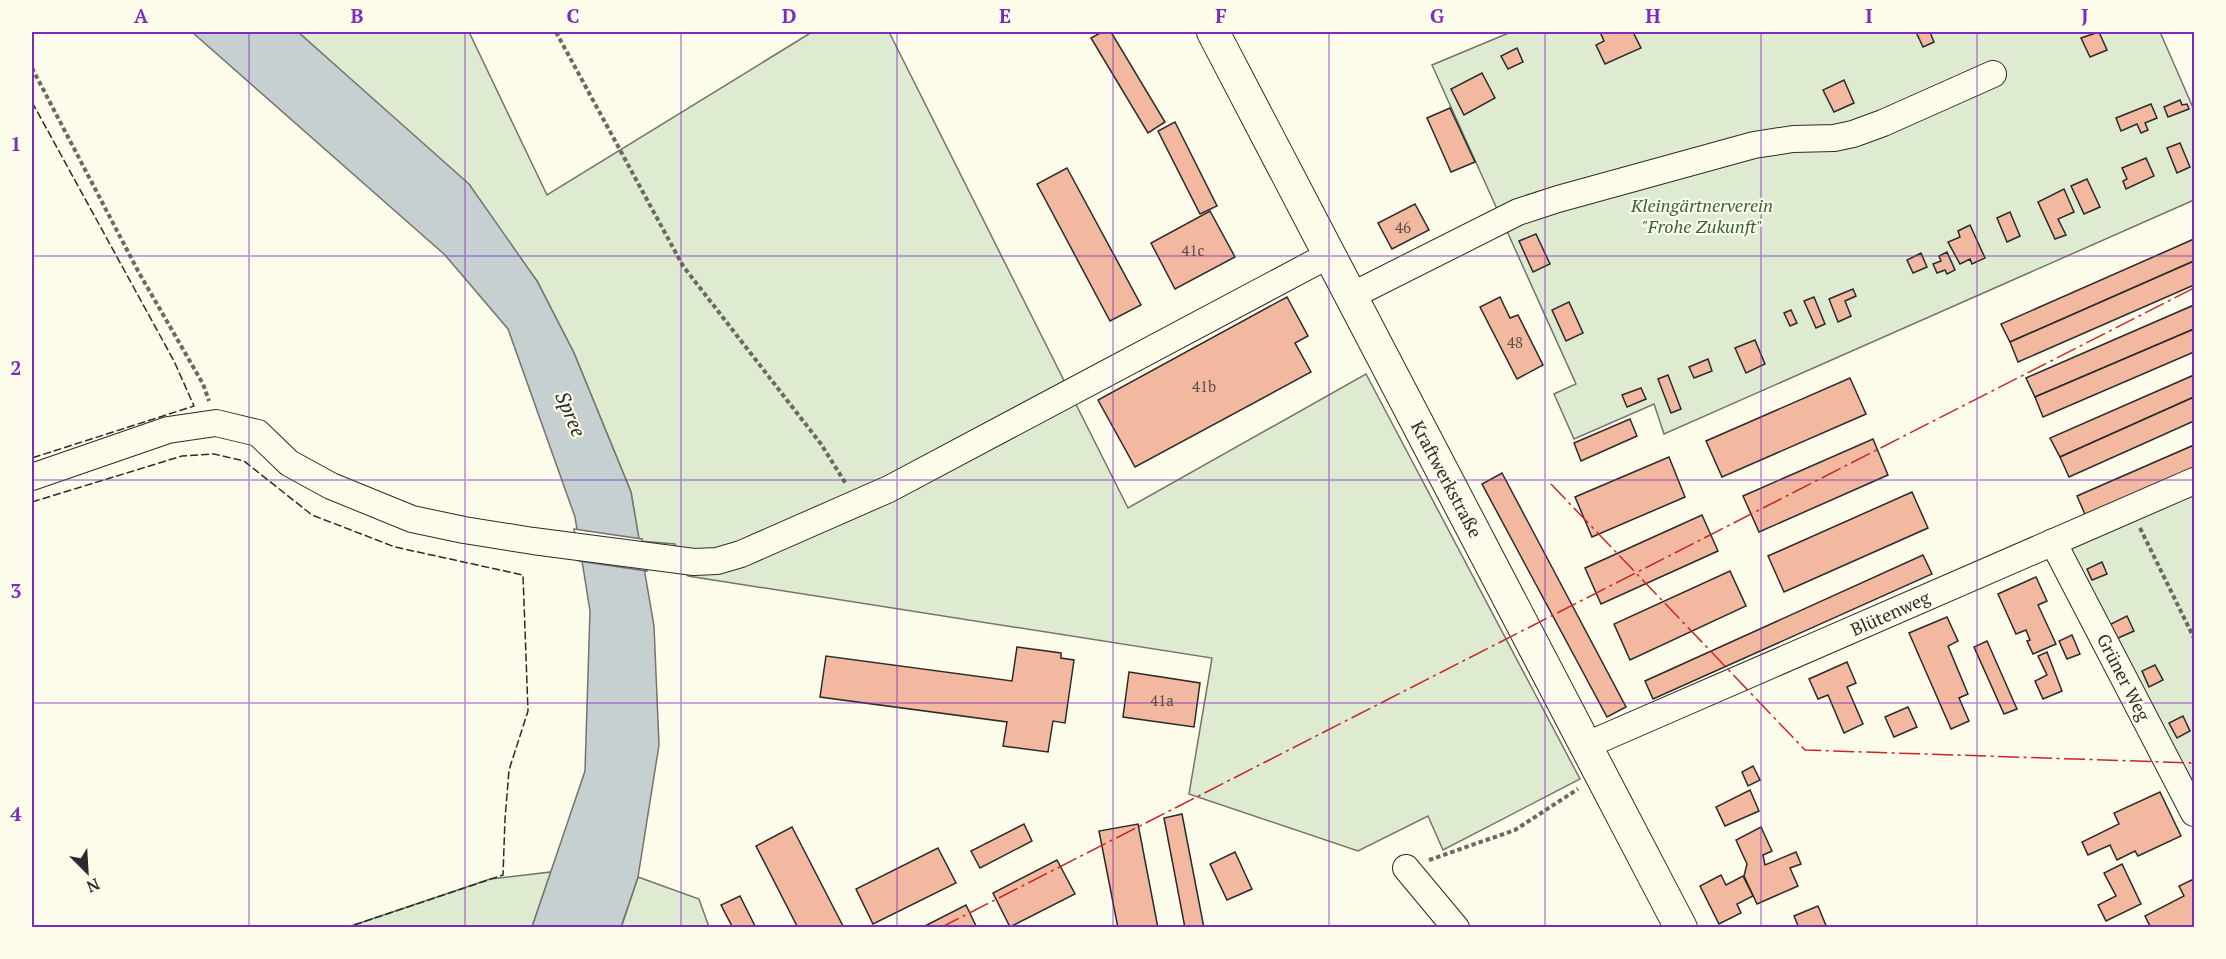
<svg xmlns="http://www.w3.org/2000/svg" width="2226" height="959" viewBox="0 0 2226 959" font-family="'PT Serif',serif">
	<rect width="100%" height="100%" fill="#fdfbea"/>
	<g fill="#deebd1" stroke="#74746e" stroke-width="1.5">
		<path d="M 298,32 L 469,32 L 547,195 L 812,32 L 889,32 L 1128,508 L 1366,374 L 1580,779 L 1443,850 L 1428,816 L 1358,851 L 1189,794 L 1212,658 L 688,576 L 675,544 L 639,541 L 631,492 L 574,353 L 537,281 L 378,104 Z"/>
		<path d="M 1511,32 L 2160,32 L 2194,110 L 2194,200 L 1664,434 L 1654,404 L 1574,439 L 1554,394 L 1576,384 L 1432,65 Z"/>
		<path d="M 2194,495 L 2194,802 L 2062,553 Z"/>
		<path d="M 551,872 L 532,927 L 345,928 L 490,879 Z"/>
		<path d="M 638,877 L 699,899 L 709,927 L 621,928 Z"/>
	</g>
	<path fill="#c7d0d0" stroke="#74746e" stroke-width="1.5" d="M 192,32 L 298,32 L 469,184 L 537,281 L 574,353 L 631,492 L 654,626 L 659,745 L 638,877 L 621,927 L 532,927 L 585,771 L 590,611 L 575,517 L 508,329 L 445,255 Z"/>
	<path fill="#fdfbea" stroke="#74746e" stroke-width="1.5" d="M 574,529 L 642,539 L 647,571 L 579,561 Z"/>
	<g fill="#f2b8a0" stroke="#2b2b2b" stroke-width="1.5">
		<path d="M 1102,32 L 1111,32 L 1165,122 L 1148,133 L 1091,38 Z"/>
		<path d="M 1600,32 L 1633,32 L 1641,48 L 1605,64 L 1596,45 L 1604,41 Z"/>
		<path d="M 1916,32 L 1932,32 L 1930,32 L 1934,42 L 1923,47 Z"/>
		<path d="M 2099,32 L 2107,50 L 2090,57 L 2081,38 Z"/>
		<path d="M 1517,48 L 1523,62 L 1508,69 L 1501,56 Z"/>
		<path d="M 1482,73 L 1495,98 L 1464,115 L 1451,89 Z"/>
		<path d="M 1844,80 L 1854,103 L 1834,112 L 1823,90 Z"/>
		<path d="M 2180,100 L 2182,105 L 2187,104 L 2189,109 L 2168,117 L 2164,107 Z"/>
		<path d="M 2151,104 L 2157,118 L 2145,123 L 2148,130 L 2141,133 L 2137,124 L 2121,131 L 2116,118 Z"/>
		<path d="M 1450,108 L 1475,162 L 1451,172 L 1427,118 Z"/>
		<path d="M 1175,122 L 1217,206 L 1200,214 L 1158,131 Z"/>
		<path d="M 2180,143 L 2190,167 L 2177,173 L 2167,148 Z"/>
		<path d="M 2146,158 L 2154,176 L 2126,189 L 2123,181 L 2127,179 L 2122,168 Z"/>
		<path d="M 1067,168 L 1141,305 L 1110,321 L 1037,184 Z"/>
		<path d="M 2087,179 L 2100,207 L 2084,214 L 2071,186 Z"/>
		<path d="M 2064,189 L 2074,212 L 2058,219 L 2066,235 L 2055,239 L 2038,202 Z"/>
		<path d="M 1415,204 L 1429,230 L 1392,249 L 1378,223 Z"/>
		<path d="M 1210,211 L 1235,257 L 1175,289 L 1151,243 Z"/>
		<path d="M 2010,212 L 2020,236 L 2007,242 L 1997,218 Z"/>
		<path d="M 1970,225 L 1985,258 L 1972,264 L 1970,259 L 1960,264 L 1948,242 L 1960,237 L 1958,231 Z"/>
		<path d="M 1536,234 L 1550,264 L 1533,272 L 1519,241 Z"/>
		<path d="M 2194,239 L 2194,261 L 2010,342 L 2001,324 Z"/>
		<path d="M 1947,252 L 1955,270 L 1947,274 L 1945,270 L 1937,273 L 1933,264 L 1941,261 L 1939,256 Z"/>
		<path d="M 1921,253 L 1927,267 L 1913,273 L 1907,260 Z"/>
		<path d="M 2194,261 L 2194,285 L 2018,362 L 2010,342 Z"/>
		<path d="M 1853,289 L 1856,296 L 1845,301 L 1851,316 L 1838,322 L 1829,299 Z"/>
		<path d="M 1287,297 L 1308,336 L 1295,343 L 1311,372 L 1135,467 L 1098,400 Z"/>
		<path d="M 1500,297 L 1510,318 L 1518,315 L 1543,365 L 1517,379 L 1480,307 Z"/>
		<path d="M 1814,297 L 1825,324 L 1816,328 L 1804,301 Z"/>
		<path d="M 1569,302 L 1583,333 L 1566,341 L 1552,310 Z"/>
		<path d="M 2194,305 L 2194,329 L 2035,397 L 2026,378 Z"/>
		<path d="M 1791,310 L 1797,323 L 1790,326 L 1784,313 Z"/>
		<path d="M 2194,329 L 2194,352 L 2043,417 L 2035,397 Z"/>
		<path d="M 1755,340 L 1765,364 L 1746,373 L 1735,348 Z"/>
		<path d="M 1708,359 L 1712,371 L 1694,378 L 1689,367 Z"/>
		<path d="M 1668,375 L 1681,409 L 1671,413 L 1658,379 Z"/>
		<path d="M 2194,375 L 2194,397 L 2060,457 L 2050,438 Z"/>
		<path d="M 1850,378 L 1866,414 L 1722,477 L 1706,441 Z"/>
		<path d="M 1641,388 L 1646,399 L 1627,407 L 1622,395 Z"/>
		<path d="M 2194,397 L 2194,421 L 2069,477 L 2060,457 Z"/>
		<path d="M 1630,419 L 1637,436 L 1581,461 L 1574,443 Z"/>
		<path d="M 1873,439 L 1888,475 L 1759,532 L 1743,496 Z"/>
		<path d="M 2194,445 L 2194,472 L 2087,519 L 2077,496 Z"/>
		<path d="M 1669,457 L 1685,497 L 1592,537 L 1575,497 Z"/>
		<path d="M 1502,473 L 1626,707 L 1607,717 L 1482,484 Z"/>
		<path d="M 1912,492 L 1928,528 L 1784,592 L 1768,556 Z"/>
		<path d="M 1702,515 L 1718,551 L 1601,604 L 1585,568 Z"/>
		<path d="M 1923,555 L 1932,574 L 1653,699 L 1645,681 Z"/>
		<path d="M 2102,562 L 2107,574 L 2092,580 L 2087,569 Z"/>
		<path d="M 1730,571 L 1746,606 L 1630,660 L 1614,624 Z"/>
		<path d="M 2036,577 L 2047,601 L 2038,605 L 2056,644 L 2033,654 L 2027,641 L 2030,640 L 2026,630 L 2016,634 L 1998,594 Z"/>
		<path d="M 2127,616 L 2134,631 L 2116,639 L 2109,625 Z"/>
		<path d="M 1947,617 L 1958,641 L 1948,646 L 1968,694 L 1959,698 L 1969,721 L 1951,729 L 1909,633 Z"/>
		<path d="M 2072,635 L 2080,654 L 2067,659 L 2059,641 Z"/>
		<path d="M 1987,641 L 2017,709 L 2004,714 L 1974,647 Z"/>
		<path d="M 1017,647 L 1061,653 L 1061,658 L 1074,660 L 1065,723 L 1053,721 L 1048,752 L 1003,746 L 1007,722 L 820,697 L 826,656 L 1012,681 Z"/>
		<path d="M 2047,652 L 2062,691 L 2043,699 L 2035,681 L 2047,675 L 2038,656 Z"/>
		<path d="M 1847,662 L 1856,683 L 1847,687 L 1863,724 L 1844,733 L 1828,695 L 1818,699 L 1809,679 Z"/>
		<path d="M 2155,665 L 2163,680 L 2149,687 L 2142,671 Z"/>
		<path d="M 1129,672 L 1200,683 L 1194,727 L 1123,717 Z"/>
		<path d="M 1908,707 L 1917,727 L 1894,737 L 1885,717 Z"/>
		<path d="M 2183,716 L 2190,731 L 2177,738 L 2169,723 Z"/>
		<path d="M 1753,766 L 1760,780 L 1748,786 L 1742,772 Z"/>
		<path d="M 1750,790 L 1759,811 L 1725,826 L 1716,807 Z"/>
		<path d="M 2160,792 L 2181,836 L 2138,856 L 2135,851 L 2117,860 L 2110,845 L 2088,855 L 2082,842 L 2119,824 L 2114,813 Z"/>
		<path d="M 1182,814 L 1204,928 L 1185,928 L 1164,818 Z"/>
		<path d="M 1024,824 L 1032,841 L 980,868 L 971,851 Z"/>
		<path d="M 1138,824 L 1158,928 L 1118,928 L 1099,831 Z"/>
		<path d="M 792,827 L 844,928 L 798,928 L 756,846 Z"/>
		<path d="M 1761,827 L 1772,851 L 1763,855 L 1765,865 L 1796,852 L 1801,864 L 1790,868 L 1798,886 L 1757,904 L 1744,876 L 1747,864 L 1736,840 Z"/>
		<path d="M 938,848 L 956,883 L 873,924 L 856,889 Z"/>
		<path d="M 1235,852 L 1252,889 L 1227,900 L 1210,864 Z"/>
		<path d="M 1057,860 L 1075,894 L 1010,927 L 993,893 Z"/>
		<path d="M 2122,864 L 2141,904 L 2106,921 L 2098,905 L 2116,896 L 2104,873 Z"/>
		<path d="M 1721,875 L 1726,885 L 1743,876 L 1753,896 L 1737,904 L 1741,913 L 1719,924 L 1700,886 Z"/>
		<path d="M 2194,879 L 2194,928 L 2151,928 L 2145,916 L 2184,896 L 2179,886 Z"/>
		<path d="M 740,896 L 756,928 L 733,928 L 721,905 Z"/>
		<path d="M 966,905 L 977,928 L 921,928 Z"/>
		<path d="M 1818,906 L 1827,928 L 1799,928 L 1794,916 Z"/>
	</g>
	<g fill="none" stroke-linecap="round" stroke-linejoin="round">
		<defs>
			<g id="minor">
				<path d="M 1351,296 L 1518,212 L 1558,199 L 1754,145 L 1793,139 L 1834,138 L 1853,134 L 1883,123 L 1993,74"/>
				<path d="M 32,477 L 168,430 L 216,423 L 258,433 L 289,463 L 331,486 L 412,519 L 464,530 L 533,541 L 694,562 L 717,561 L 741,554 L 889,489 L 1329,255"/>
				<path d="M 2053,542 L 2194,813"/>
				<path d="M 1587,745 L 2194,481"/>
				<path d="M 1406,868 L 1456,928"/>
			</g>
			<path id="major" d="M 1213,32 L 1681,928"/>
		</defs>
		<use href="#minor" stroke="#2b2b2b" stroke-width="28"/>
		<use href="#major" stroke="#2b2b2b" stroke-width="34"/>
		<g stroke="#6a6964" stroke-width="4" stroke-dasharray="4.5 3" stroke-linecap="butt">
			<path d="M 556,32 L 683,266 L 821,444 L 846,484"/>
			<path d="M 32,68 L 138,271 L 203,384 L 209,401"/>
			<path d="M 2140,528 L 2194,638"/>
			<path d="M 1429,860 L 1515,830 L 1578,789"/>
		</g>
		<use href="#minor" stroke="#fdfbea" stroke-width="26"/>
		<use href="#major" stroke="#fdfbea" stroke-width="32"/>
		<g stroke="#2b2b2b" stroke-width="1.5" stroke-dasharray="8 3" stroke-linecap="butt">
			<path d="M 32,102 L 174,361 L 194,406 L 32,458"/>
			<path d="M 32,502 L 182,456 L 214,454 L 244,461 L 312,515 L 395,547 L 523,575 L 528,711 L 509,770 L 505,819 L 503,875 L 345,928"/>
		</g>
		<g stroke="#c62828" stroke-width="1.5" stroke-dasharray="21 4.5 3 4.5" stroke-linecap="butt">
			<path d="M 1551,484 L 1805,750 L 2194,763"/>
			<path d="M 940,928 L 2194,288"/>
		</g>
	</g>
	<path fill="none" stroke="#7b2cbf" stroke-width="1.5" stroke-opacity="0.55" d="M 249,32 L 249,928M 465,32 L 465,928M 681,32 L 681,928M 897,32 L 897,928M 1113,32 L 1113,928M 1329,32 L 1329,928M 1545,32 L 1545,928M 1761,32 L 1761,928M 1977,32 L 1977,928M 32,256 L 2194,256M 32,480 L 2194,480M 32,703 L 2194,703"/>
	<g text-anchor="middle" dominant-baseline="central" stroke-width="4.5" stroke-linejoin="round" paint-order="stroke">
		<g font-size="15" fill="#5d4e48">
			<text x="1403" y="227">46</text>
			<text x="1193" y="250">41c</text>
			<text x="1515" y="342">48</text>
			<text x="1204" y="386">41b</text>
			<text x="1162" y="700">41a</text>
		</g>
		<g font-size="18" font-style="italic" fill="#34623c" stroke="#fdfbea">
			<text x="1702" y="205">Kleingärtnerverein<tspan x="1702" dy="21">"Frohe Zukunft"</tspan></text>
		</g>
		<g font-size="18" fill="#2b2b2b" stroke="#fdfbea">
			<text transform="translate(1447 479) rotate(62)">Kraftwerkstraße</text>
			<text transform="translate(1890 613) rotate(-24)">Blütenweg</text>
			<text transform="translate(2124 677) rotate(63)">Grüner Weg</text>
		</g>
		<g font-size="20" font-style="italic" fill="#2b2b2b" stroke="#fdfbea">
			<text transform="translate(571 414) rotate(67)">Spree</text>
		</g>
	</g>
	<rect width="2226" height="959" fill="none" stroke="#fdfbea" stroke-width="66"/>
	<g transform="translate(87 872) rotate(156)" stroke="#fdfbea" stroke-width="4.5" paint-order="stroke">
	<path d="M0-4.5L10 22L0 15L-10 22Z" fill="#2b2b2b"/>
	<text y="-9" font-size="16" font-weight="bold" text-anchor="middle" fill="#2b2b2b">N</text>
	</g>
	<rect x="33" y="33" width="2160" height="893" fill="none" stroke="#7b2cbf" stroke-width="2"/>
	<g font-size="20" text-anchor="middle" font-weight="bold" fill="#7b2cbf">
		<text x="141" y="23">A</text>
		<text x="357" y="23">B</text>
		<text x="573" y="23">C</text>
		<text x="789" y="23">D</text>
		<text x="1005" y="23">E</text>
		<text x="1221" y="23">F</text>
		<text x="1437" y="23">G</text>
		<text x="1653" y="23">H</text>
		<text x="1869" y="23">I</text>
		<text x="2085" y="23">J</text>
		<text x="16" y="151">1</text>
		<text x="16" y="375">2</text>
		<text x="16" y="598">3</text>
		<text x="16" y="821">4</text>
	</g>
</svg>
